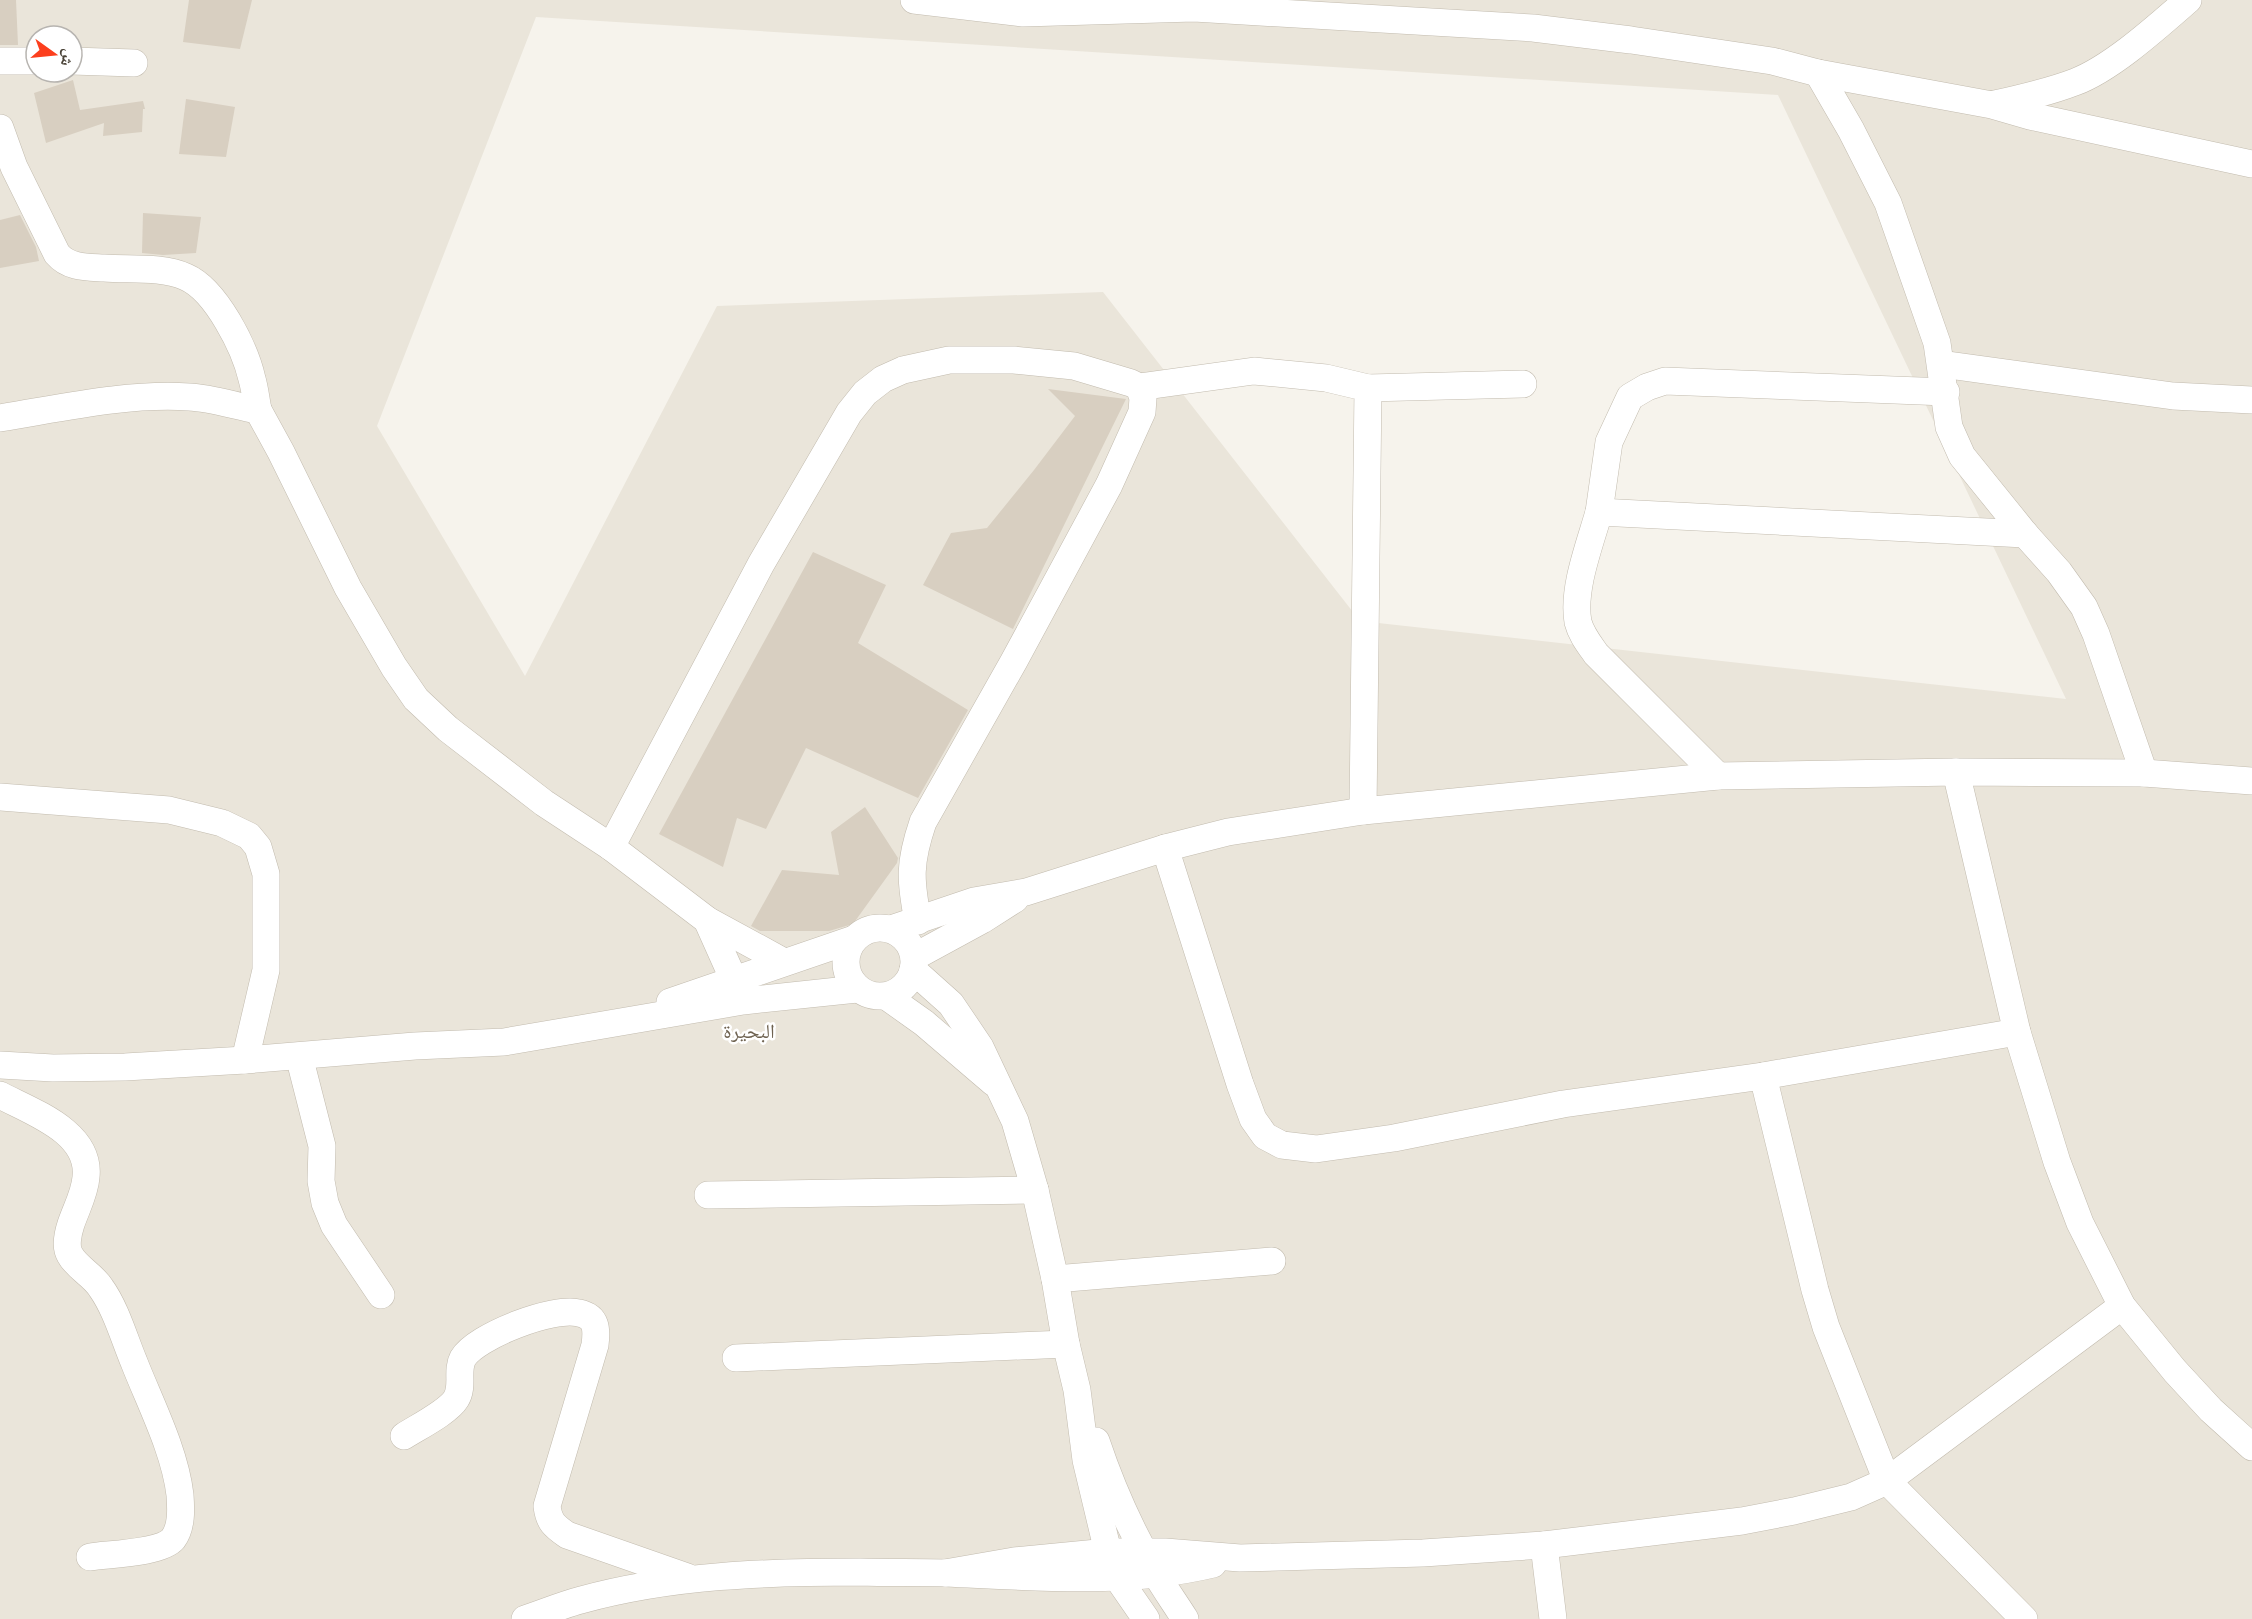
<svg xmlns="http://www.w3.org/2000/svg" width="2252" height="1619" viewBox="0 0 2252 1619" font-family="Overpass,'Noto Naskh Arabic',sans-serif">
	<rect width="100%" height="100%" fill="#f6f3ec"/>
	<path fill="#eae5da" fill-rule="evenodd" d="M 0,0 L 2252,0 L 2252,1619 L 0,1619 ZM 536,17 L 1778,95 L 2066,699 L 1360,621 L 1103,292 L 717,306 L 525,676 L 377,426 ZM 36,36 L 72,36 L 72,72 L 36,72 Z"/>
	<g fill="#d8cfc1">
		<path d="M 0,0 L 16,0 L 18,45 L 0,45 Z"/>
		<path d="M 189,0 L 252,0 L 240,49 L 183,42 Z"/>
		<path d="M 73,80 L 80,110 L 143,101 L 145,109 L 143,109 L 142,132 L 103,136 L 104,123 L 46,143 L 34,93 Z"/>
		<path d="M 186,99 L 235,107 L 226,157 L 179,154 Z"/>
		<path d="M 143,213 L 201,217 L 196,253 L 163,255 L 142,253 Z"/>
		<path d="M 20,215 L 36,247 L 39,261 L 0,268 L 0,220 Z"/>
		<path d="M 1048,389 L 1126,399 L 1013,629 L 923,585 L 951,533 L 987,528 L 1034,470 L 1075,416 Z"/>
		<path d="M 813,552 L 886,585 L 858,643 L 968,710 L 918,798 L 806,748 L 766,829 L 737,818 L 723,867 L 659,834 Z"/>
		<path d="M 865,807 L 898,858 L 897,863 L 853,924 L 829,931 L 760,931 L 751,926 L 782,870 L 839,875 L 831,832 Z"/>
	</g>
	<g fill="none" stroke-linecap="round" stroke-linejoin="round">
		<defs>
			<g id="minor">
				<path d="M 914,0 L 1023,13 L 1194,8 L 1533,28 L 1631,40 L 1772,61 L 1818,73 L 1992,105 L 2030,116 L 2252,164"/>
				<path d="M 0,61 L 36,61"/>
				<path d="M 72,61 L 134,63"/>
				<path d="M 1818,73 L 1851,130 L 1888,203 L 1937,343 L 1949,427 L 1962,456 L 2025,534 L 2059,572 L 2084,607 L 2096,634 L 2144,773"/>
				<path d="M 1995,104 C 2022,98 2049,92 2075,82 C 2112,68 2158,26 2188,0"/>
				<path d="M 0,128 L 14,167 L 57,254 C 69,268 87,267 104,268 C 129,270 162,266 186,277 C 216,290 245,348 252,379 C 255,389 256,400 258,410"/>
				<path d="M 1941,364 L 2173,396 L 2252,400"/>
				<path d="M 1139,387 L 1254,371 L 1326,378 L 1368,388 L 1363,811"/>
				<path d="M 1368,388 L 1523,384"/>
				<path d="M 0,418 C 62,408 126,393 189,397 C 212,398 235,406 258,410 L 281,452 L 348,588 L 394,667 L 416,699 L 448,729 L 544,803 L 611,847 L 707,920 L 784,962"/>
				<path d="M 1599,512 L 1609,442 L 1630,397 L 1647,387 L 1665,381 L 1946,392"/>
				<path d="M 1956,772 L 2017,1032 L 2057,1162 L 2080,1223 L 2122,1306 L 2175,1371 L 2211,1410 L 2252,1447"/>
				<path d="M 1718,776 L 1596,654 C 1589,644 1581,634 1578,622 C 1572,589 1590,544 1599,512 L 2025,534"/>
				<path d="M 0,797 L 169,810 L 222,823 L 249,836 L 258,847 L 266,874 L 266,970 L 245,1060"/>
				<path d="M 611,847 L 761,564 L 849,413 L 865,393 L 883,379 L 903,370 L 949,360 L 1014,360 L 1074,366 L 1131,383 L 1139,387 L 1143,398 L 1142,412 L 1109,485 L 1014,661 L 923,822 C 909,863 910,880 918,921"/>
				<path d="M 1165,848 L 1240,1084 L 1253,1119 L 1265,1136 L 1282,1145 L 1316,1149 L 1394,1138 L 1563,1104 L 1763,1076 L 2017,1032"/>
				<path d="M 707,920 L 741,996"/>
				<circle cx="880" cy="962" r="34"/>
				<path d="M 891,929 L 974,901 L 1026,892 L 1165,848 L 1228,832 L 1363,811 L 1718,776 L 1956,772 L 2144,773 L 2252,781"/>
				<path d="M 914,957 L 982,920 L 1015,899"/>
				<path d="M 913,970 L 951,1004 L 980,1047 L 1015,1121 L 1035,1190 L 1055,1279 L 1066,1344 L 1077,1390 L 1086,1460 L 1108,1552 L 1117,1577 L 1146,1619"/>
				<path d="M 886,996 L 924,1023 L 993,1082"/>
				<path d="M 670,1002 L 854,939"/>
				<path d="M 299,1056 L 322,1146 L 321,1181 L 325,1203 L 334,1225 L 381,1295"/>
				<path d="M 0,1065 L 53,1068 L 125,1067 L 245,1060 L 415,1046 L 504,1042 L 743,1001 L 857,989"/>
				<path d="M 1763,1076 L 1815,1290 L 1826,1327 L 1887,1481 L 2024,1619"/>
				<path d="M 0,1095 C 32,1112 91,1132 86,1177 C 85,1193 76,1209 71,1224 C 68,1233 65,1247 70,1255 C 77,1268 93,1275 101,1288 C 116,1309 124,1338 134,1362 C 150,1403 175,1451 180,1495 C 181,1509 182,1527 173,1539 C 161,1553 109,1554 90,1557"/>
				<path d="M 708,1195 L 1035,1190"/>
				<path d="M 1055,1279 L 1272,1261"/>
				<path d="M 736,1358 L 1066,1344"/>
				<path d="M 404,1436 C 418,1427 448,1412 456,1399 C 464,1386 456,1371 463,1358 C 476,1336 554,1306 579,1313 C 597,1317 597,1329 595,1345 L 547,1506 C 549,1522 554,1526 567,1535 L 687,1577"/>
				<path d="M 1096,1441 C 1111,1486 1131,1531 1155,1572 C 1164,1588 1175,1603 1185,1619"/>
				<path d="M 1544,1545 L 1553,1619"/>
				<path d="M 945,1573 L 1014,1561 L 1108,1552 L 1165,1552 L 1240,1558 L 1423,1553 L 1544,1545 L 1742,1521 L 1794,1511 L 1851,1497 L 1887,1481 L 2122,1306"/>
				<path d="M 525,1619 C 543,1613 562,1605 581,1600 C 671,1575 767,1572 860,1572 C 889,1573 918,1572 946,1573 C 1035,1577 1125,1585 1213,1564"/>
			</g>
		</defs>
		<use href="#minor" stroke="#c2bbae" stroke-width="28"/>
		<use href="#minor" stroke="#fff" stroke-width="27"/>
	</g>
	<g text-anchor="middle" dominant-baseline="central" stroke-width="5" stroke-linejoin="round" paint-order="stroke">
		<g font-size="20" fill="#6e6250" stroke="#fff">
			<text x="749" y="1033">البحيرة</text>
		</g>
	</g>
	<g transform="translate(54 54) rotate(105)"><circle r="28" fill="#ffffff" stroke="#b7b4b0" stroke-width="1.5"/>
	<path d="M0-4.5L10 22L0 15L-10 22Z" fill="#fc3f1d"/>
	<text y="-9" font-size="16" font-weight="bold" text-anchor="middle" fill="#4b4439">ش</text>
	</g>
</svg>
